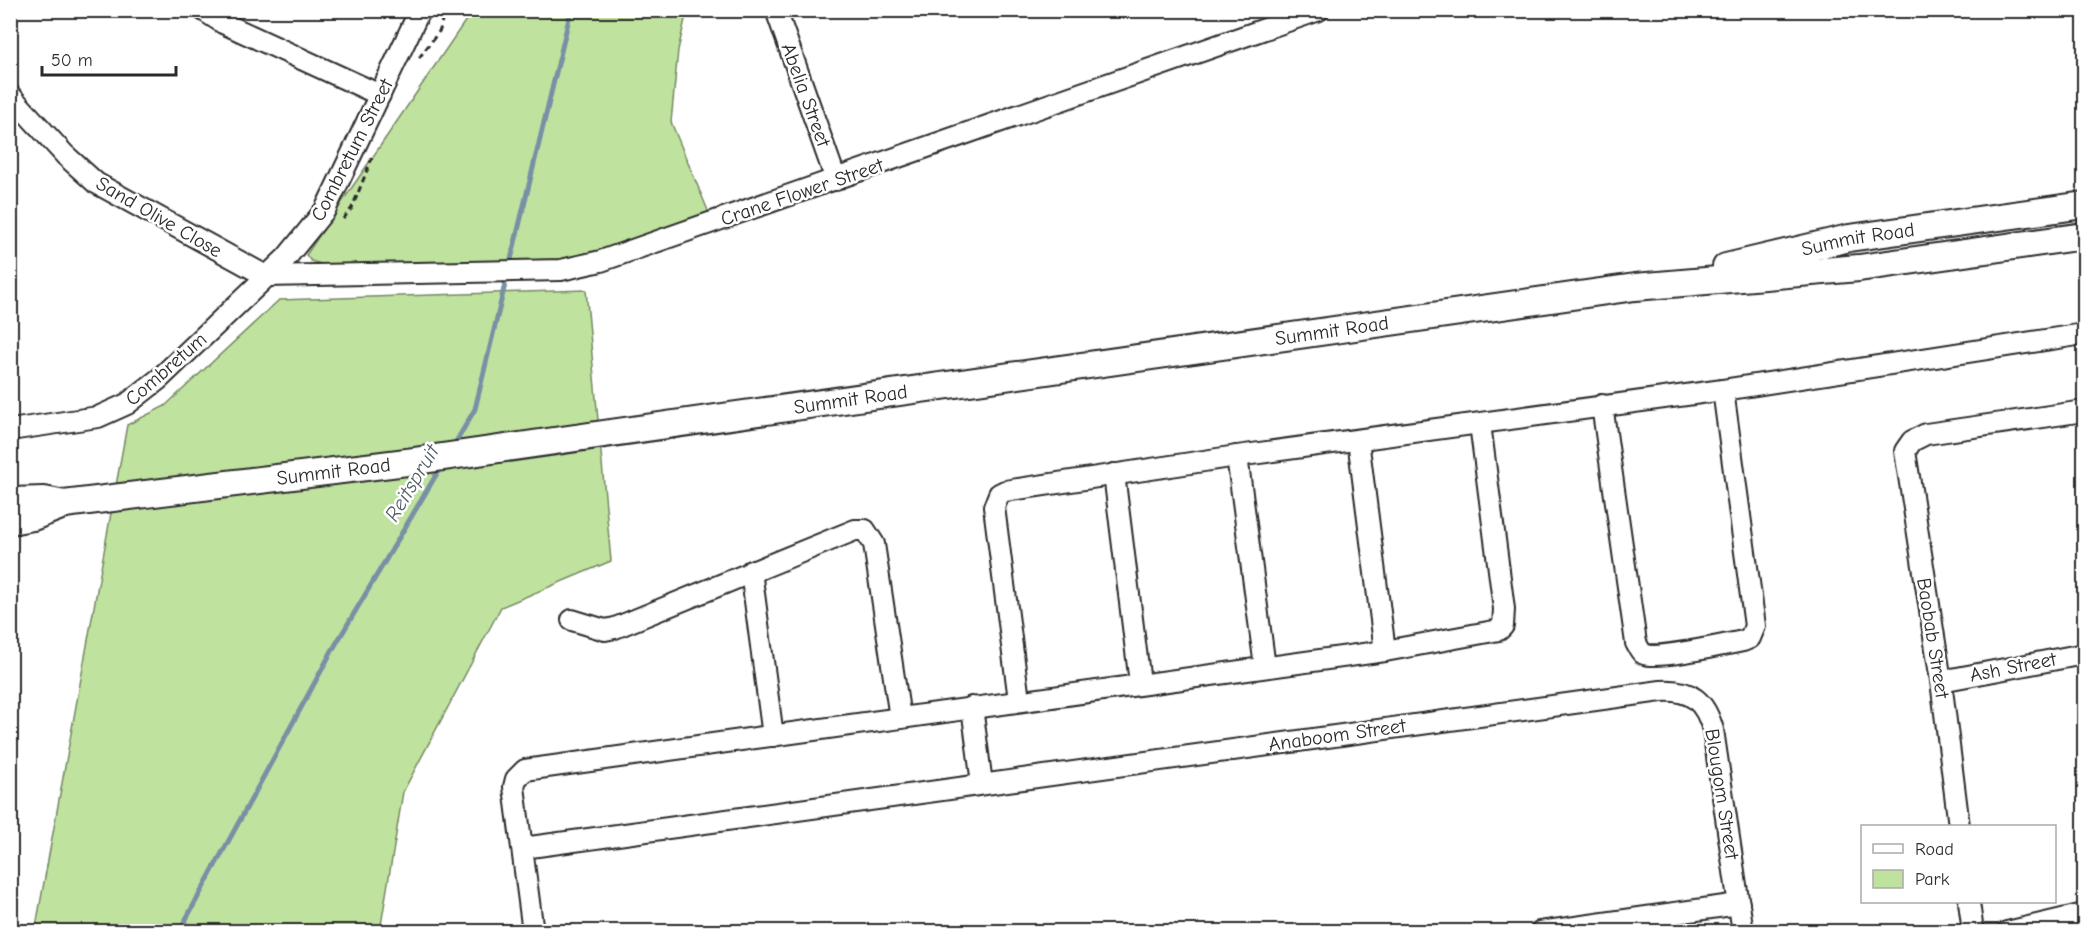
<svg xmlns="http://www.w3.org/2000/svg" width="2095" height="942" viewBox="0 0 2095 942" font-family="'Comic Neue',sans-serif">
	<rect width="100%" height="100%" fill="#fff"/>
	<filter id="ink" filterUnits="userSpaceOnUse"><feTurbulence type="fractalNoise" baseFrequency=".0167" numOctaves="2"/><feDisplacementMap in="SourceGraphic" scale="12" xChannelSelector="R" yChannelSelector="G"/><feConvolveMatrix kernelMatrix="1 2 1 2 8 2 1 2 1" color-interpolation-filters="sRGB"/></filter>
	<g filter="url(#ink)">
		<g fill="#bfe39e" stroke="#758764" stroke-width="1.5">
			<path d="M 472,11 L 687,11 L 678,50 L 671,122 L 709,213 L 604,250 L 567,259 L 325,265 L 311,261 L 306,255 Z"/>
			<path d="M 586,290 L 611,561 L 501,607 L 403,792 L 380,931 L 35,932 L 127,425 L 165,406 L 279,300 Z"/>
		</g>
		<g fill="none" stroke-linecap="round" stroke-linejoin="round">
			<g stroke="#7890a5" stroke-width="5">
				<path d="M 453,447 L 475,409 L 571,10"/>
				<path d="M 179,932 L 333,649 L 442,465"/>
			</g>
			<defs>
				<g id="minor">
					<path d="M 203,10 L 223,23 L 380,95"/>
					<path d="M 776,10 L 836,180"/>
					<path d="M 10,95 L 65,155 L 96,183 L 266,276 L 561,270 L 601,261 L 1319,10"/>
					<path d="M 1602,405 L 1636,643 C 1638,646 1640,652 1644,654 C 1655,660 1728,644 1743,641 L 1750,638 L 1755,626 L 1723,390"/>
					<path d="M 10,430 L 98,417 L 127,404 L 159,379 L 286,258 L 325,210 L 420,10"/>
					<path d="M 1358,440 L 1385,651"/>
					<path d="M 1237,456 L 1265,667"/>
					<path d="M 1114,474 L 1140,683"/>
					<path d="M 751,571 L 773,736"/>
					<path d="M 572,620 L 605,630 L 615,628 L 855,530 L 865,530 L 874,544 L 900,718"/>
					<path d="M 1941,681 L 2084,654"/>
					<path d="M 1019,700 L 994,507 L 999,494 L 1005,491 L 1237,456 L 1723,390 L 2084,334"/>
					<path d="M 972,707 L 982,784"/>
					<path d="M 1959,826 L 1941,681 L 1905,451 L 1912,441 L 1926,434 L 2084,411"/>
					<path d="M 523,848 L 1661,691 C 1691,689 1705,701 1713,730 L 1743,932"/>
					<path d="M 1969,902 L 1973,932"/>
					<path d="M 533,932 L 514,787 L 516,779 L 525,770 L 1385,651 L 1499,630 L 1503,626 L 1504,609 L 1480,424"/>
					<path d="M 1540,932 L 1739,904"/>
					<path d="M 2007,932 L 2084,914"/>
				</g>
				<g id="major">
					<path id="s1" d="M 1726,267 L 1849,238 L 2084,205"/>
					<path id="s2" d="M 10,501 L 44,500 L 64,504 L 415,461 L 1635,287 L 1859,268 L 2084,236"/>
					<path d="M 10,521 L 33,517 L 61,506"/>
				</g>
			</defs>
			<use href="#minor" stroke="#2b2b2b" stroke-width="24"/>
			<use href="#major" stroke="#2b2b2b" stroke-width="30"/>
			<g stroke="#2b2b2b" stroke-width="3" stroke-dasharray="6 4.5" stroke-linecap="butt">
				<path d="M 419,58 L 440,30 L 444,10"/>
				<path d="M 343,219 L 352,208 L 372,158"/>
			</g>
			<use href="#minor" stroke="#fff" stroke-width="20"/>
			<use href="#major" stroke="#fff" stroke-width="26"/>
		</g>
	</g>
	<g text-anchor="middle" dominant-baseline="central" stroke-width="5" stroke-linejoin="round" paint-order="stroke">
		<g font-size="20" fill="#2b2b2b" stroke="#fff">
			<text transform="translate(806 95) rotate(70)">Abelia Street</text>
			<text transform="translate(352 150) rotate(-63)">Combretum Street</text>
			<text transform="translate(802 192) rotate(-19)">Crane Flower Street</text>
			<text transform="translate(159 217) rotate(30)">Sand Olive Close</text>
			<text stroke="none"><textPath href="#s1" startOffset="135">Summit Road</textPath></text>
			<text stroke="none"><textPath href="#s2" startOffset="1334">Summit Road</textPath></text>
			<text transform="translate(166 369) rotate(-41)">Combretum</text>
			<text stroke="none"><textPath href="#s2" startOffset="848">Summit Road</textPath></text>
			<text stroke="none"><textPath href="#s2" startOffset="326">Summit Road</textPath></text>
			<text transform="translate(1933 638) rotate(81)">Baobab Street</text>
			<text transform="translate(2013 667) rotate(-11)">Ash Street</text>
			<text transform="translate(1337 735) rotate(-8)">Anaboom Street</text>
			<text transform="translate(1722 794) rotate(81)">Blougom Street</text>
		</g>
		<g font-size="21" font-style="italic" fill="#525e68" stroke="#fff">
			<text transform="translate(412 483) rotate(-59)">Reitspruit</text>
		</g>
	</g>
	<rect width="2095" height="942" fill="none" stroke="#fff" stroke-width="36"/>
	<rect x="18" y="18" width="2059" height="906" fill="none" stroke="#2b2b2b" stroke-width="2" filter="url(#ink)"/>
	<rect x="1861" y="825" width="195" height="78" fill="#ffffff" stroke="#aaaaaa" stroke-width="1.5"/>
	<rect x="1873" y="844" width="30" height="9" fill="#ffffff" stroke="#aaaaaa" stroke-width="1.5"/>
	<text x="1915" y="855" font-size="18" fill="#2b2b2b">Road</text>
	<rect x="1873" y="870" width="30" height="18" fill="#bfe39e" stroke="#aaaaaa" stroke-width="1.5"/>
	<text x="1915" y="885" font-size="18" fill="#2b2b2b">Park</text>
	<path d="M42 66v9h134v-9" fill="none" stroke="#2b2b2b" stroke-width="3"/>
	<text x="51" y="66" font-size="18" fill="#2b2b2b" stroke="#ffffff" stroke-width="4.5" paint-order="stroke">50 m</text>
</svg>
